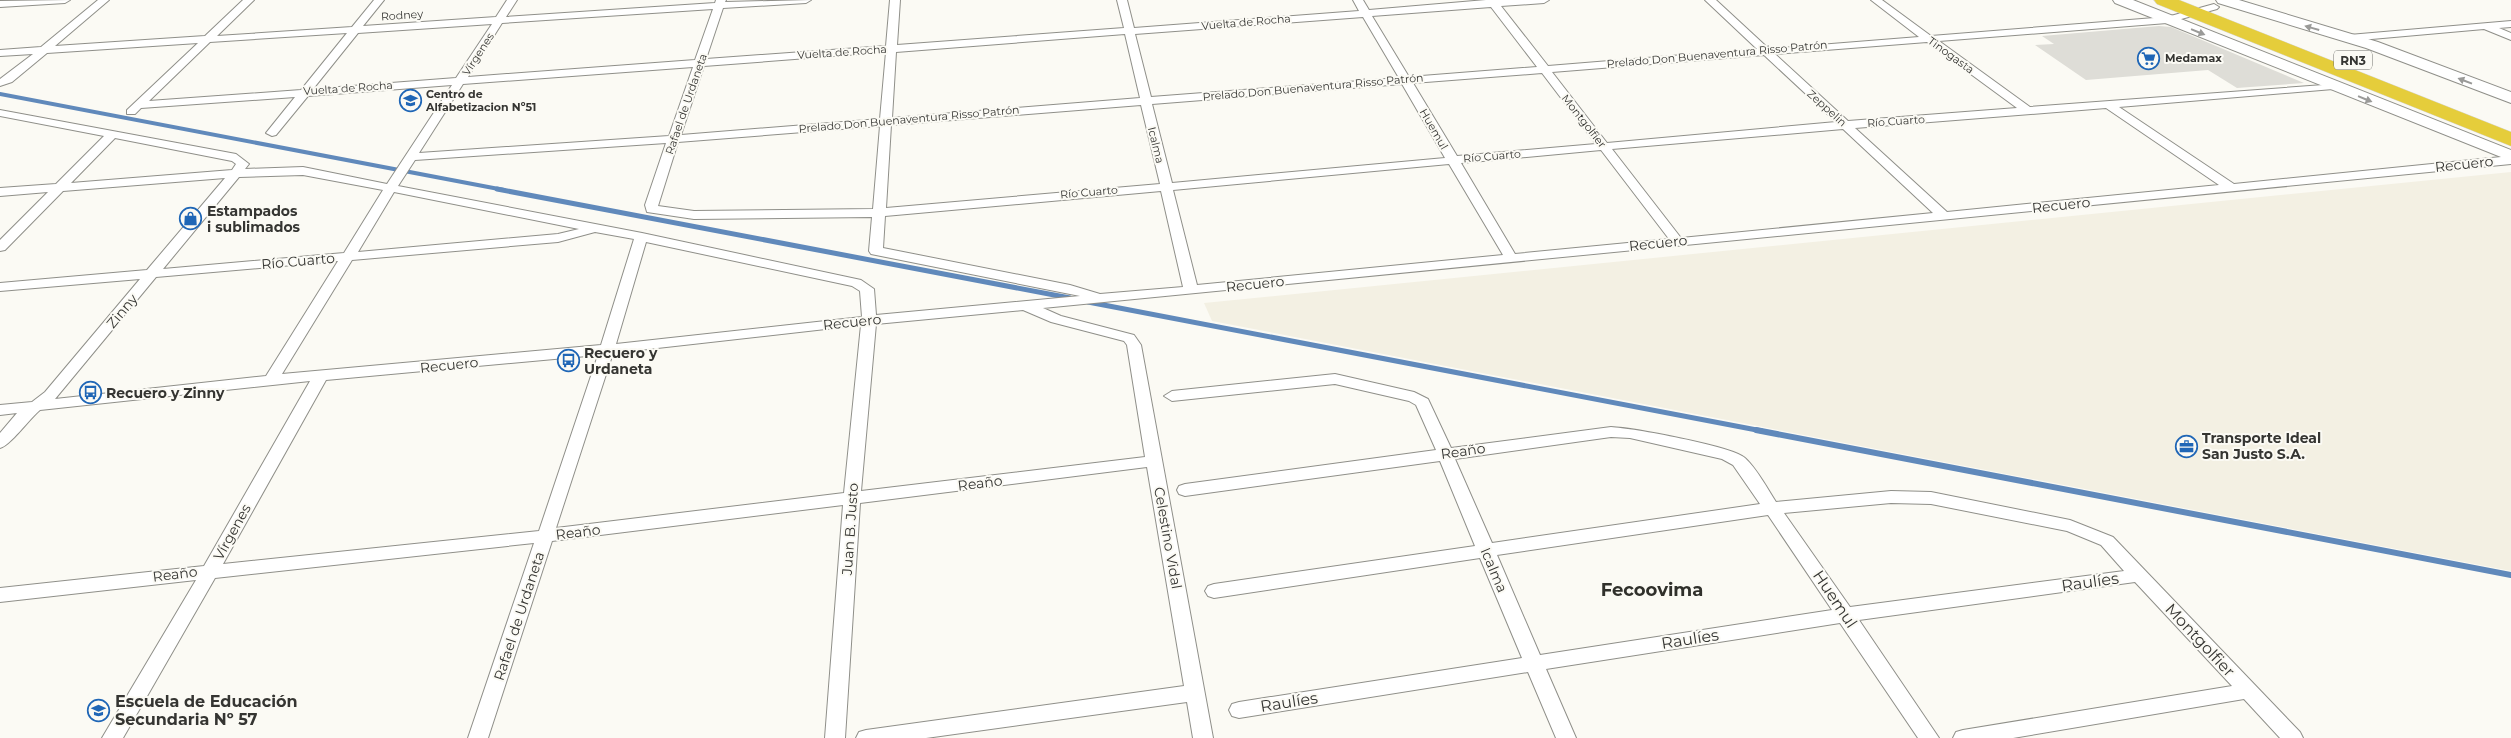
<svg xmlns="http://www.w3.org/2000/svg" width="2511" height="738" viewBox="0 0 2511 738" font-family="Montserrat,sans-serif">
	<rect width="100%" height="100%" fill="#fbfaf4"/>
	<path fill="#f3f0e3" d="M 2511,172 L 2511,571 L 1212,321 L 1204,303 Z"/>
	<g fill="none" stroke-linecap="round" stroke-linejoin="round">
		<path stroke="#6089bb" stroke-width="4" d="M 0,94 L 504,190"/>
		<g stroke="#6089bb" stroke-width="5">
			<path d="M 497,189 L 1070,298"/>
			<path d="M 1088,302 L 1762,431"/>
		</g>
		<path stroke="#6089bb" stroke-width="6" d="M 1756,430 L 2511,575"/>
	</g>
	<path fill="#deddd7" d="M 2159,26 L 2171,27 L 2304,83 L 2237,88 L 2208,70 L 2086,80 L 2035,45 L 2054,44 L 2042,36 Z"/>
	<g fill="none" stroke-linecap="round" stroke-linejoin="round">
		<defs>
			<g id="street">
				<path d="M 70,0 L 65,3 L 0,7 L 0,1 Z"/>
				<path d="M 98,0 L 109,0 L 55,46 L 205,36 L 243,0 L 254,0 L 217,36 L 352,27 L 374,0 L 384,0 L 363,26 L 496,17 L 507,0 L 517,0 L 506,17 L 715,3 L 716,0 L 726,0 L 725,2 L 811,0 L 806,3 L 723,8 L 706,59 L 886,46 L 890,0 L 900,0 L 897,45 L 1124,28 L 1117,0 L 1127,0 L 1134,28 L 1359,11 L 1353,0 L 1363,0 L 1369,10 L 1486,0 L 1549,0 L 1544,3 L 1501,6 L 1548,66 L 1757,49 L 1705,0 L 1716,0 L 1769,49 L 1919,37 L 1871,0 L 1882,0 L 1931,36 L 2167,17 L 2214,4 L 2219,7 L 2217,9 L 2167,23 L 1939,41 L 2030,107 L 2337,84 L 2338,86 L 2333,89 L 2119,107 L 2234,184 L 2511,156 L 2511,164 L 1043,308 L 1061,316 L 1134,335 L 1141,345 L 1213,738 L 1193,738 L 1187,702 L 926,738 L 856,738 L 859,732 L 866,730 L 1184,686 L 1147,467 L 860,503 L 845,738 L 825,738 L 843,505 L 552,541 L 488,738 L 468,738 L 534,543 L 215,578 L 123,738 L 102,738 L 196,580 L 0,602 L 0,588 L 204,566 L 310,381 L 40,410 C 29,419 10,446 0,448 L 0,433 L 17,413 L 0,415 L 0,405 L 32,402 L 45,392 L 140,279 L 0,291 L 0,283 L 147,270 L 225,178 L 63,191 L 5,250 L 0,251 L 0,240 L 48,192 L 0,196 L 0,188 L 56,184 L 104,136 L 0,116 L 0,110 L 236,154 L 249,164 L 245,169 L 303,167 L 387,184 L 452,85 L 308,96 L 276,135 L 272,136 L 266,133 L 295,97 L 141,108 L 135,114 L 127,114 L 127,110 L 198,43 L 47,53 L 12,82 L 0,86 L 0,79 L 33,54 L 0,56 L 0,50 L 41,47 ZM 1491,7 L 1537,67 L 1409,77 L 1372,16 ZM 713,9 L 695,60 L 468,77 L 502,23 ZM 1363,17 L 1399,78 L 1151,97 L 1135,34 ZM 492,24 L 456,78 L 313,89 L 358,33 ZM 347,33 L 301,90 L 149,101 L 210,42 ZM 1125,34 L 1140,98 L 892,118 L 896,52 ZM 1927,42 L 2017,108 L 1848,121 L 1775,54 ZM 886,52 L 880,119 L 681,135 L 704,66 ZM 1764,55 L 1836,122 L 1607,143 L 1552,72 ZM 693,67 L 669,136 L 419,153 L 463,84 ZM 1542,73 L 1596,144 L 1457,156 L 1413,83 ZM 1402,84 L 1445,158 L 1172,183 L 1152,104 ZM 1141,105 L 1160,184 L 886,208 L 891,125 ZM 2106,108 L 2219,185 L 1947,212 L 1855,128 ZM 880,126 L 873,209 L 694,211 L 658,206 L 678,142 ZM 1843,129 L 1933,213 L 1681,238 L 1612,149 ZM 115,138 L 232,161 L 236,164 L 232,170 L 71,183 ZM 666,143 L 645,205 L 647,212 L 694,219 L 872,217 L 869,251 L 871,254 L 1080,296 L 876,315 L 874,289 L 861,280 L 642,233 L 398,186 L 415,160 ZM 1601,150 L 1669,239 L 1515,254 L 1461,163 ZM 1449,164 L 1503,255 L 1197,285 L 1173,190 ZM 303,175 L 383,190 L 344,253 L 163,269 L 239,177 ZM 1161,191 L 1183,287 L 1100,294 L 1070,285 L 883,248 L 885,216 ZM 394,192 L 579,229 L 558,234 L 358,252 ZM 595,232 L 634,239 L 601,345 L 282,374 L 352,260 L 558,242 ZM 646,242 L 852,286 L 860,291 L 862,317 L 616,344 ZM 338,261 L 266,376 L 55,399 L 156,277 ZM 1023,310 L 1051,322 L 1124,341 L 1127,345 L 1145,457 L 861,491 L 876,324 ZM 861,325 L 844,493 L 556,528 L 613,353 ZM 598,355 L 539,531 L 223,564 L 326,380 Z"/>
				<path d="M 2511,21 L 2511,27 L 2499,28 L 2511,33 L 2511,40 L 2484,29 L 2349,41 L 2344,38 L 2349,35 Z"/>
				<path d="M 1335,374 L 1414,392 L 1428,399 L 1451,448 L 1611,427 C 1631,428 1733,446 1745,458 C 1757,469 1767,488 1776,502 L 1891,491 L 1931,492 L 2070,520 L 2113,537 L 2300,732 L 2303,738 L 2280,738 L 2244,699 L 2013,738 L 1953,738 L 1956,732 L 1963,730 L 2232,686 L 2135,582 L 1859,620 L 1939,738 L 1918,738 L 1840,623 L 1546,669 L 1576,738 L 1556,738 L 1528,672 L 1239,718 L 1232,716 L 1229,710 L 1232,704 L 1239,702 L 1522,658 L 1480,558 L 1214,598 L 1208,596 L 1205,591 L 1208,586 L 1214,584 L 1475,546 L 1440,461 L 1185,496 L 1179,494 L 1177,490 L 1179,486 L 1185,484 L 1436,450 L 1416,405 L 1409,401 L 1335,384 L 1172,401 L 1164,396 L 1172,391 ZM 1611,437 L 1630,438 L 1722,459 L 1733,465 L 1760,504 L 1492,543 L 1455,459 ZM 1891,503 L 1931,504 L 2067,531 L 2101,545 L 2124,571 L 1850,607 L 1784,513 ZM 1768,515 L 1832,610 L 1540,655 L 1497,555 Z"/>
			</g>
			<g id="secondary">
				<path d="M 2113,0 L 2133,0 L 2511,150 L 2511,161 L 2115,3 Z"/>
				<path d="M 2216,0 L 2239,0 L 2378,42 L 2511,92 L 2511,103 L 2366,48 L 2218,3 Z"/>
			</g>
			<path id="highway" d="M 2154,0 L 2179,0 L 2511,132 L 2511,146 L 2157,4 Z"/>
		</defs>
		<use href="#street" stroke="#8f8f89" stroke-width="2"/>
		<use href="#secondary" stroke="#8f8f89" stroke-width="2"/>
		<use href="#highway" stroke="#d7d7d6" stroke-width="1"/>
		<use href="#street" fill="#fff" fill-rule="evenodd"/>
		<use href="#secondary" fill="#fff" fill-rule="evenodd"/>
		<use href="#highway" fill="#e5cd3b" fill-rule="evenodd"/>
	</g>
	<defs><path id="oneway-solid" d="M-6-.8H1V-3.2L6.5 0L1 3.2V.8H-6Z" transform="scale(1.25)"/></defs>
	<g fill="#9a9a98">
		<use href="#oneway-solid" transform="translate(2312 28) rotate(-164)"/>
		<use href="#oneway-solid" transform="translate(2198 32) rotate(22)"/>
		<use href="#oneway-solid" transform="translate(2465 81) rotate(-159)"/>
		<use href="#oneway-solid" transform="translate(2365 99) rotate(22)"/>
	</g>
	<defs>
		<symbol id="supermarket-ring" viewBox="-11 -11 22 22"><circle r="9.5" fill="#fbfaf4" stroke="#1f66b6" stroke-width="1.5"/><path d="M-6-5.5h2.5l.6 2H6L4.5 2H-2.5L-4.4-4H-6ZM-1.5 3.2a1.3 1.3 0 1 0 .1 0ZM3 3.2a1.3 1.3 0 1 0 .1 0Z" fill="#1f66b6"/></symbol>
		<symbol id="school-ring" viewBox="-11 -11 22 22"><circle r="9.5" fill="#fbfaf4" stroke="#1f66b6" stroke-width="1.5"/><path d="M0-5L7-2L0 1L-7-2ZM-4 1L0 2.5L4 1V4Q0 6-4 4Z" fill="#1f66b6"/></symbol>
		<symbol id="shop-ring" viewBox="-11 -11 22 22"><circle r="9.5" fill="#fbfaf4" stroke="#1f66b6" stroke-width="1.5"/><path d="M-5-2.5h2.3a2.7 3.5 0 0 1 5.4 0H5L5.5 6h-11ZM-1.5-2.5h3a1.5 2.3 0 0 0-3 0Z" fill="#1f66b6"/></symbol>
		<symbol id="bus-ring" viewBox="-11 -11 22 22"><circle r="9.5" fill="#fbfaf4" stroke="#1f66b6" stroke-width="1.5"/><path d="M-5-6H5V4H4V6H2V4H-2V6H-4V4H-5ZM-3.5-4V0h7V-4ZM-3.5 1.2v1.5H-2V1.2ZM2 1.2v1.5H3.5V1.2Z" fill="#1f66b6"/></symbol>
		<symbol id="office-ring" viewBox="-11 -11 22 22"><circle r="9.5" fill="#fbfaf4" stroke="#1f66b6" stroke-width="1.5"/><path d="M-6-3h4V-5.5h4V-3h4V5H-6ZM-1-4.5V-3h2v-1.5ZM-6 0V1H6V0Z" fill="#1f66b6"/></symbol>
	</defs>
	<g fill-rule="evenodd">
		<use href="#supermarket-ring" x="2136" y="46" width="25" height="25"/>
		<use href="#school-ring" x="398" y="88" width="25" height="25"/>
		<use href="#shop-ring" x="178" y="206" width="25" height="25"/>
		<use href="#bus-ring" x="556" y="348" width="25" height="25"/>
		<use href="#bus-ring" x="78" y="380" width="25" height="25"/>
		<use href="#office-ring" x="2174" y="434" width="25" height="25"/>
		<use href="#school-ring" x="86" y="698" width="25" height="25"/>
	</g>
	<g text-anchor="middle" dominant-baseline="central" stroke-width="4" stroke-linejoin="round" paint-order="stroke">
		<g font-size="11" fill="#353532" stroke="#fbfaf4">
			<text transform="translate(402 15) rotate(-4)">Rodney</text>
			<text transform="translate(1246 22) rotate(-5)">Vuelta de Rocha</text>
			<text transform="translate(842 52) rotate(-4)">Vuelta de Rocha</text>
			<text transform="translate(478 54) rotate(-57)">Vírgenes</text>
			<text transform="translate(1717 54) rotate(-5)">Prelado Don Buenaventura Risso Patrón</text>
			<text transform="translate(1951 55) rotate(36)">Tinogasta</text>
			<text transform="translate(1313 87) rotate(-5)">Prelado Don Buenaventura Risso Patrón</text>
			<text transform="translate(348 88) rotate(-4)">Vuelta de Rocha</text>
			<text transform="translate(686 104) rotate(-71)">Rafael de Urdaneta</text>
			<text transform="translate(1827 108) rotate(42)">Zeppelin</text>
			<text transform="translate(909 119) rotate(-5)">Prelado Don Buenaventura Risso Patrón</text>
			<text transform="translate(1584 121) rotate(52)">Montgolfier</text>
			<text transform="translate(1896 121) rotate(-4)">Río Cuarto</text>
			<text transform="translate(1434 129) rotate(60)">Huemul</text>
			<text transform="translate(1156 145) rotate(76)">Icalma</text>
			<text transform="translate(1492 156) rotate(-5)">Río Cuarto</text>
			<text transform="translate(1089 192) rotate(-5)">Río Cuarto</text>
		</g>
		<g font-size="11" font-weight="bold" fill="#353532" stroke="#fbfaf4" text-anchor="start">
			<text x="2165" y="58">Medamax</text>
			<text x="426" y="94">Centro de<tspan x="426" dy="13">Alfabetizacion Nº51</tspan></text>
		</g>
		<rect fill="#fbfaf4" stroke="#70706c" stroke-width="1" x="2334" y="50.5" width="38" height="19" rx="4"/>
		<g font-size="12" font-weight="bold" fill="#353532">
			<text x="2353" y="60">RN3</text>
		</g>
		<g font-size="14" fill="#353532" stroke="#fbfaf4">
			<text transform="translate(2464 164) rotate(-6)">Recuero</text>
			<text transform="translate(2061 205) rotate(-6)">Recuero</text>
			<text transform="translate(1658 243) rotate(-6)">Recuero</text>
			<text transform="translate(298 261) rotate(-5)">Río Cuarto</text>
			<text transform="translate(1255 284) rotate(-6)">Recuero</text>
			<text transform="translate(122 311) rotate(-50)">Zinny</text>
			<text transform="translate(852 322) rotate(-6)">Recuero</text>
			<text transform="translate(449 365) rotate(-6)">Recuero</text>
			<text transform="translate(1463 451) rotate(-8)">Reaño</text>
			<text transform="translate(980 483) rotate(-7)">Reaño</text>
			<text transform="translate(850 529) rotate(-86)">Juan B. Justo</text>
			<text transform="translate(232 532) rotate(-61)">Vírgenes</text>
			<text transform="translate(578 532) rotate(-7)">Reaño</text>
			<text transform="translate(1168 538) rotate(80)">Celestino Vidal</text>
			<text transform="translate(1494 570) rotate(67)">Icalma</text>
			<text transform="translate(175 574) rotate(-7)">Reaño</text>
			<text transform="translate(519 616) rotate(-72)">Rafael de Urdaneta</text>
		</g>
		<g font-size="14" font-weight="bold" fill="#353532" stroke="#fbfaf4" text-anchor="start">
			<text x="207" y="211">Estampados<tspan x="207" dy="16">i sublimados</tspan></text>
			<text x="584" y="353">Recuero y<tspan x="584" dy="16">Urdaneta</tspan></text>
			<text x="106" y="393">Recuero y Zinny</text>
			<text x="2202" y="438">Transporte Ideal<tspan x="2202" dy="16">San Justo S.A.</tspan></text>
		</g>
		<g font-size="16" fill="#353532" stroke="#fbfaf4">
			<text transform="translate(2090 582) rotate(-8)">Raulíes</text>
			<text transform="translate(1835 599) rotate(56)">Huemul</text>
			<text transform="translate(1690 639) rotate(-9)">Raulíes</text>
			<text transform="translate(2200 640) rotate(47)">Montgolfier</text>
			<text transform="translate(1289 702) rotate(-9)">Raulíes</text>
		</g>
		<g font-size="16" font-weight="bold" fill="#353532" stroke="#fbfaf4" text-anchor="start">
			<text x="115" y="701">Escuela de Educación<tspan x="115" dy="18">Secundaria Nº 57</tspan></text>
		</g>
		<g font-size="18" font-weight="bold" fill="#30302b" stroke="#fbfaf4">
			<text x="1652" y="590">Fecoovima</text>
		</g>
	</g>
</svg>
